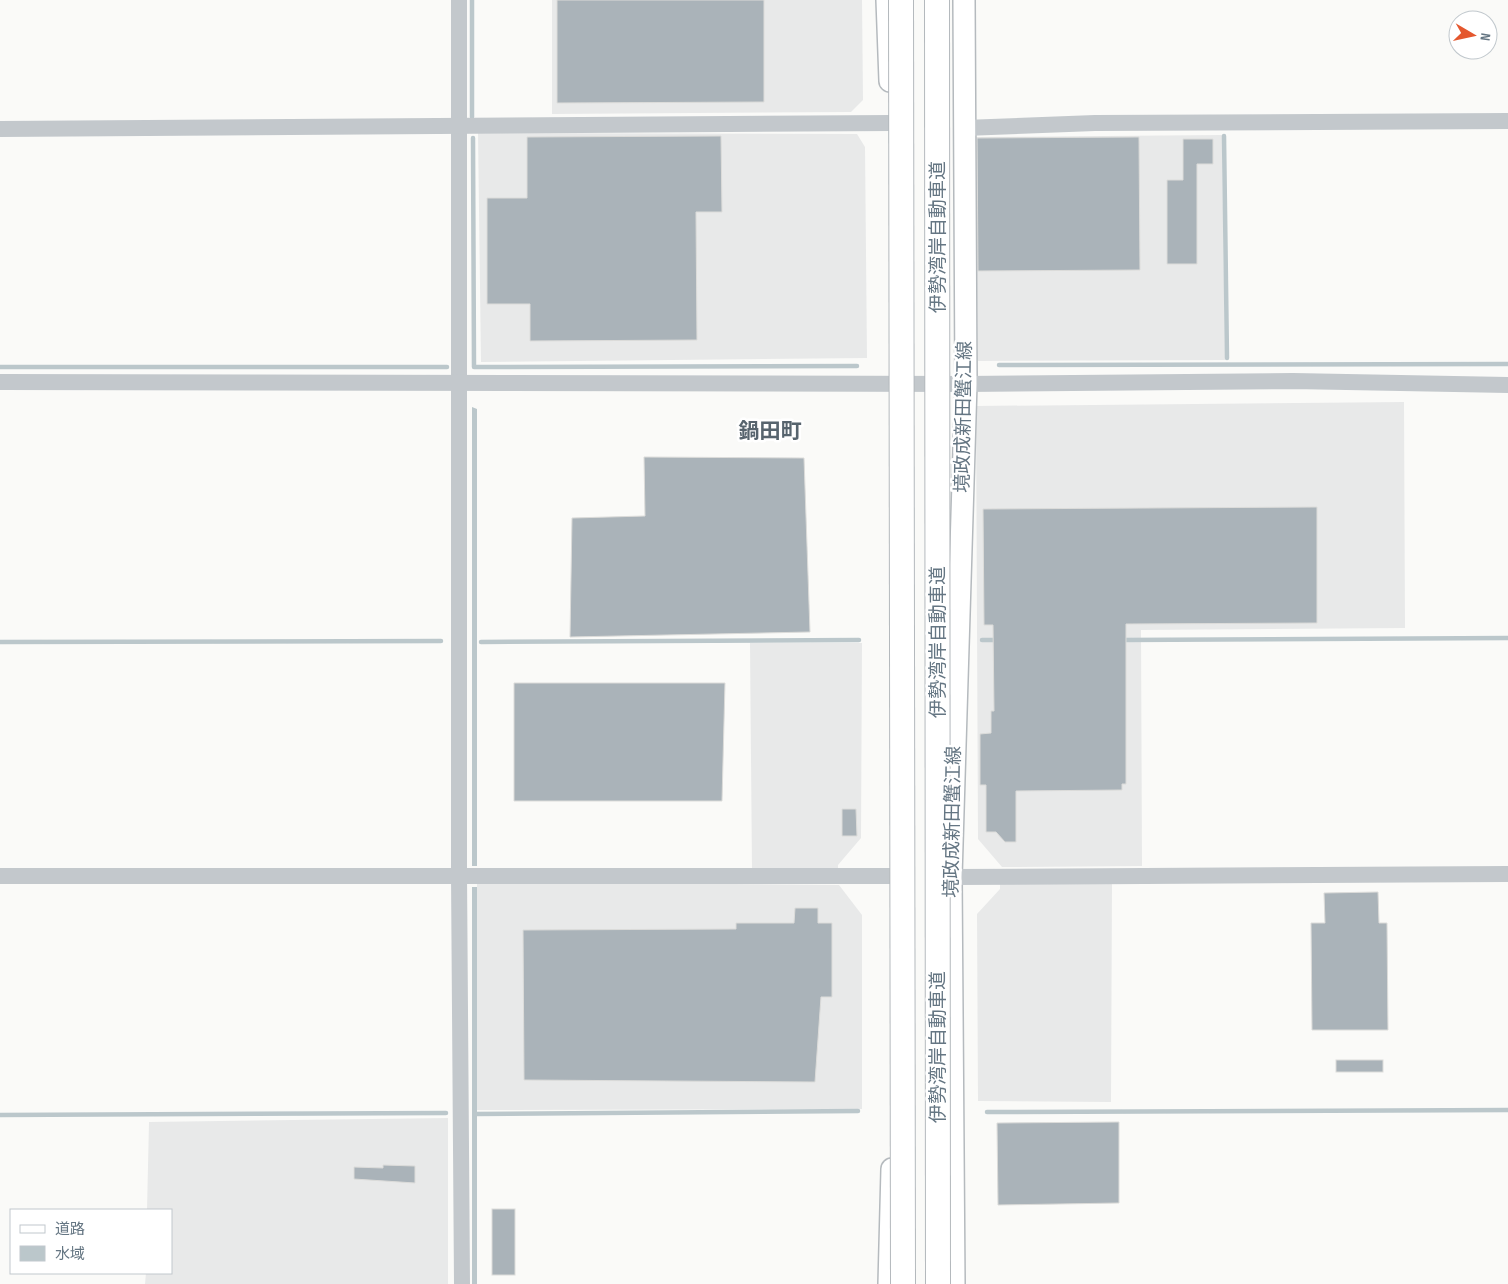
<svg xmlns="http://www.w3.org/2000/svg" width="1508" height="1284" viewBox="0 0 1508 1284" font-family="'Sofia Sans Condensed','Noto Sans JP',sans-serif">
	<rect width="100%" height="100%" fill="#fafaf8"/>
	<g fill="#e8e9e9">
		<path d="M 552,0 L 862,0 L 863,100 L 851,112 L 552,114 Z"/>
		<path d="M 478,133 L 857,134 L 865,147 L 867,358 L 481,362 Z"/>
		<path d="M 1222,135 L 1225,360 L 978,361 L 975,137 Z"/>
		<path d="M 1404,402 L 1405,628 L 1141,630 L 1142,866 L 1002,867 L 978,839 L 976,406 Z"/>
		<path d="M 750,643 L 862,643 L 861,838 L 838,865 L 838,870 L 752,871 Z"/>
		<path d="M 484,882 L 839,885 L 862,915 L 862,1109 L 477,1110 L 477,884 Z"/>
		<path d="M 1000,884 L 1112,884 L 1111,1102 L 978,1101 L 977,914 L 1000,889 Z"/>
		<path d="M 448,1118 L 448,1284 L 145,1284 L 146,1273 L 171,1273 L 171,1210 L 147,1210 L 149,1122 Z"/>
	</g>
	<g fill="#bbc7cb">
		<path d="M 472,407 L 477,409 L 477,866 L 472,866 Z"/>
		<rect x="472" y="887" width="5" height="397"/>
	</g>
	<g fill="none" stroke-linecap="round" stroke-linejoin="round">
		<g stroke="#bbc7cb" stroke-width="4.5">
			<path d="M 472,117 L 472,0"/>
			<path d="M 1224,136 L 1227,358"/>
			<path d="M 473,138 L 474,367 L 857,366"/>
			<path d="M 999,365 L 1508,364"/>
			<path d="M 0,367 L 447,367"/>
			<path d="M 982,640 L 999,640"/>
			<path d="M 1122,640 L 1508,638"/>
			<path d="M 0,642 L 441,641"/>
			<path d="M 481,642 L 859,640"/>
			<path d="M 987,1112 L 1508,1110"/>
			<path d="M 475,1114 L 858,1111"/>
			<path d="M 0,1115 L 446,1113"/>
		</g>
	</g>
	<g fill="#aab3b9" stroke="#dcdcda">
		<path d="M 557,0 L 764,0 L 764,102 L 557,103 Z"/>
		<path d="M 721,136 L 722,212 L 696,212 L 697,340 L 530,341 L 530,304 L 487,304 L 487,198 L 527,198 L 527,137 Z"/>
		<path d="M 1139,137 L 1140,270 L 978,271 L 977,138 Z"/>
		<path d="M 1183,139 L 1213,139 L 1213,164 L 1197,164 L 1197,264 L 1167,264 L 1167,180 L 1183,180 Z"/>
		<path d="M 644,457 L 804,458 L 810,632 L 570,637 L 572,518 L 645,516 Z"/>
		<path d="M 1317,507 L 1317,623 L 1126,624 L 1126,784 L 1122,784 L 1122,790 L 1016,791 L 1016,842 L 1005,842 L 996,832 L 986,832 L 986,785 L 980,785 L 980,734 L 991,733 L 991,711 L 994,711 L 993,625 L 984,625 L 983,509 Z"/>
		<path d="M 514,683 L 725,683 L 722,801 L 514,801 Z"/>
		<path d="M 842,809 L 856,809 L 857,836 L 842,836 Z"/>
		<path d="M 1378,892 L 1379,923 L 1387,923 L 1388,1030 L 1312,1030 L 1311,923 L 1325,923 L 1324,893 Z"/>
		<path d="M 795,908 L 818,908 L 818,923 L 832,923 L 832,997 L 821,997 L 815,1082 L 524,1080 L 523,930 L 736,929 L 736,923 L 794,923 Z"/>
		<rect x="1336" y="1060" width="47" height="12"/>
		<path d="M 1119,1122 L 1119,1203 L 998,1205 L 997,1123 Z"/>
		<path d="M 383,1165 L 415,1166 L 415,1183 L 354,1179 L 354,1167 L 383,1168 Z"/>
		<rect x="492" y="1209" width="23" height="66"/>
	</g>
	<g fill="none" stroke-linecap="round" stroke-linejoin="round">
		<defs>
			<g id="major">
				<path d="M 887,0 L 890,81"/>
				<path d="M 889,1284 L 892,1169"/>
				<path d="M 954,1284 L 951,877 L 966,384 L 964,0"/>
			</g>
		</defs>
		<use href="#major" stroke="#b5babe" stroke-width="24"/>
		<g stroke="#c3c8cc" stroke-width="16">
			<path d="M 459,0 L 459,875 L 462,1284"/>
			<path d="M 964,128 L 1095,123 L 1508,121"/>
			<path d="M 0,129 L 892,123"/>
			<path d="M 0,382 L 966,384 L 1293,381 L 1508,385"/>
			<path d="M 0,876 L 897,876"/>
			<path d="M 951,877 L 1508,874"/>
		</g>
		<use href="#major" stroke="#fff" stroke-width="21"/>
		<defs>
			<g id="highway-bridge">
				<path d="M 901,0 L 903,1284"/>
				<path d="M 937,0 L 938,1284"/>
			</g>
		</defs>
		<use href="#highway-bridge" stroke="#b4b9bd" stroke-width="26" stroke-linecap="butt"/>
		<use href="#highway-bridge" stroke="#fff" stroke-width="24"/>
	</g>
	<g text-anchor="middle" dominant-baseline="central" stroke-width="5" stroke-linejoin="round" paint-order="stroke">
		<g font-size="19" fill="#657683" stroke="#fff">
			<text transform="translate(938 237) rotate(-90)">伊勢湾岸自動車道</text>
			<text transform="translate(964 417) rotate(-89)">境政成新田蟹江線</text>
			<text transform="translate(938 642) rotate(-90)">伊勢湾岸自動車道</text>
			<text transform="translate(953 822) rotate(-89)">境政成新田蟹江線</text>
			<text transform="translate(938 1047) rotate(-90)">伊勢湾岸自動車道</text>
		</g>
		<g font-size="21" font-weight="bold" fill="#57646e" stroke="#fff">
			<text x="770" y="431">鍋田町</text>
		</g>
	</g>
	<rect x="10" y="1209" width="162" height="65" fill="#ffffff" stroke="#c1c8cd"/>
	<rect x="20" y="1225" width="25" height="8" fill="#ffffff" stroke="#c1c8cd"/>
	<text x="55" y="1234" font-size="15" fill="#657683">道路</text>
	<rect x="20" y="1246" width="25" height="15" fill="#bbc7cb" stroke="#c1c8cd"/>
	<text x="55" y="1259" font-size="15" fill="#657683">水域</text>
	<g transform="translate(1473 35) rotate(99)"><circle r="24" fill="#ffffff" stroke="#c1c8cd"/>
	<path d="M0-4L9 19L0 12L-9 19Z" fill="#e4572e"/>
	<text y="-8" font-size="14" font-weight="bold" text-anchor="middle" fill="#657683">N</text>
	</g>
</svg>
